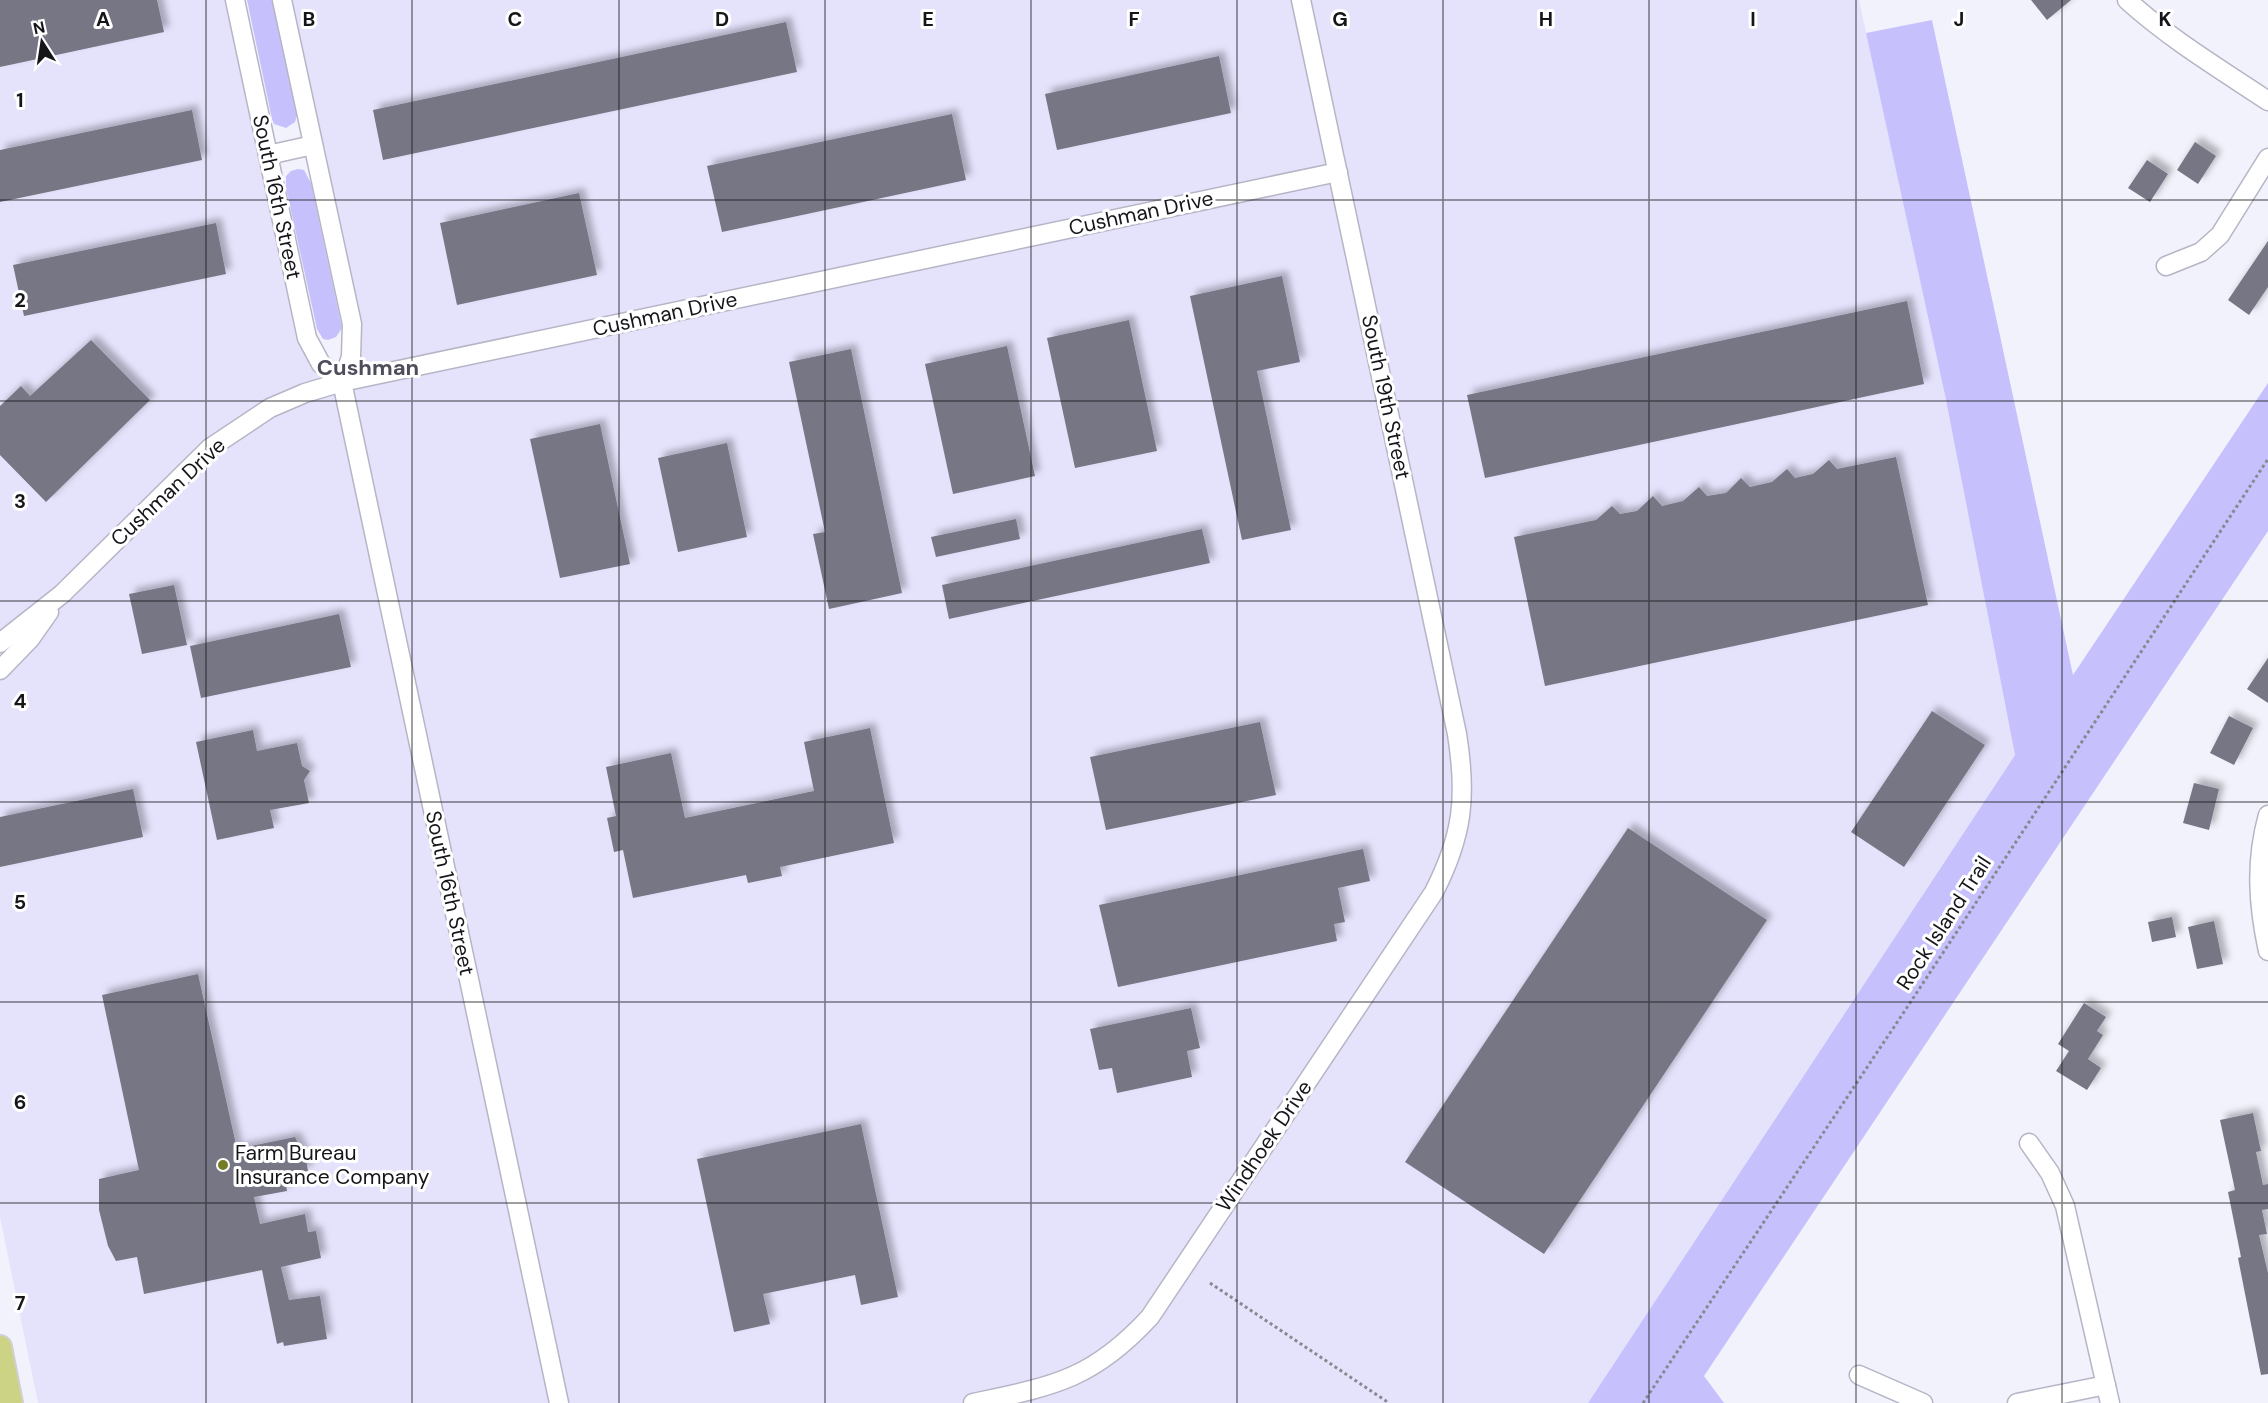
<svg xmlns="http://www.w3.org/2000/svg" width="2268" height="1403" viewBox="0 0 2268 1403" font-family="'DM Sans',sans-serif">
	<defs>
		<filter id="shadow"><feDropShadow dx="5.5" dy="-5.5" stdDeviation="3" flood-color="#0004"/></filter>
	</defs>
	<rect width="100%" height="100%" fill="#f2f2fc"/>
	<path fill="#e5e3fc" d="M 0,0 L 235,0 L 307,338 L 342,382 L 351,357 L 282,0 L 1859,0 L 1945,395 L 2015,755 L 1588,1403 L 38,1403 L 0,1217 L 0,670 L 30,639 L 0,643 Z"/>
	<g fill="#c6c1fc">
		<path d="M 247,0 L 272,0 L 297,115 L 295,122 L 286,128 L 274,124 L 272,119 Z"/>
		<path d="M 1932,20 L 2073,675 L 2268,383 L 2268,531 L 1704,1376 L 1724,1403 L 1588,1403 L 2015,755 L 1945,395 L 1866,33 Z"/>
		<path d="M 298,169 L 304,170 L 311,183 L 342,328 L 336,337 L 328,340 L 323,339 L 317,329 L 286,188 L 286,176 L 291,171 Z"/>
	</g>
	<g fill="#777685" filter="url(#shadow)">
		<path d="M 0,0 L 157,0 L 164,32 L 0,67 Z"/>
		<path d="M 2031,0 L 2071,0 L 2047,20 Z"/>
		<path d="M 786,22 L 797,72 L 383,160 L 373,110 Z"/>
		<path d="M 1219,56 L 1231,113 L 1057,150 L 1045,94 Z"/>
		<path d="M 192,110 L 202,160 L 0,202 L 0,150 Z"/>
		<path d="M 952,114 L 966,180 L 722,232 L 707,166 Z"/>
		<path d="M 2195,142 L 2216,156 L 2198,184 L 2177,170 Z"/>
		<path d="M 2147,160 L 2168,174 L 2150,202 L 2128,188 Z"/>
		<path d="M 579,193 L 597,275 L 457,305 L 440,223 Z"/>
		<path d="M 216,223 L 226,274 L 24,316 L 13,265 Z"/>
		<path d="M 2268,241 L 2268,287 L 2249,315 L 2228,300 Z"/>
		<path d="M 1282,276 L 1300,362 L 1257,371 L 1291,530 L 1242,540 L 1190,296 Z"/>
		<path d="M 1907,301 L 1924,384 L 1485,478 L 1467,395 Z"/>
		<path d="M 1129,320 L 1157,451 L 1075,468 L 1047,338 Z"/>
		<path d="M 91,340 L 150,400 L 46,502 L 0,455 L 0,406 L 21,386 L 30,396 Z"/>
		<path d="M 1007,346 L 1035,476 L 953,494 L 925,364 Z"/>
		<path d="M 851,349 L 902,593 L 829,609 L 813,534 L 825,532 L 789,362 Z"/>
		<path d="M 600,424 L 630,564 L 560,578 L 530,439 Z"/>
		<path d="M 727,443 L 747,537 L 678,552 L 658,458 Z"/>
		<path d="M 1896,457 L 1928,605 L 1545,686 L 1514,537 L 1596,520 L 1612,506 L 1620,514 L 1637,511 L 1653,496 L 1662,506 L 1683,501 L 1699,487 L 1707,496 L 1726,493 L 1741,478 L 1750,487 L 1772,482 L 1787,469 L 1795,478 L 1813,474 L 1829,460 L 1837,469 Z"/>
		<path d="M 1016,519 L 1020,539 L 936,557 L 931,537 Z"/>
		<path d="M 1202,529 L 1210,563 L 949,619 L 942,585 Z"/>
		<path d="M 174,585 L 187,645 L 142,654 L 129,594 Z"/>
		<path d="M 339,614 L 351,667 L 201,698 L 190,646 Z"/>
		<path d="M 2268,658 L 2268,703 L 2247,689 Z"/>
		<path d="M 1932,711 L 1985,745 L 1904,867 L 1851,832 Z"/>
		<path d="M 2229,716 L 2253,728 L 2234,765 L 2210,753 Z"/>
		<path d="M 1260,722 L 1276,795 L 1106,830 L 1090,757 Z"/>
		<path d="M 870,728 L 894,843 L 780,867 L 782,876 L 748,883 L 746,875 L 633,898 L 623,850 L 614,852 L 607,818 L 616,816 L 606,767 L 671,753 L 685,818 L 814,791 L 804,742 Z"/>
		<path d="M 253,730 L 257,751 L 297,743 L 302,766 L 310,771 L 304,780 L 309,803 L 270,810 L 274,828 L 217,840 L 196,742 Z"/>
		<path d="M 2194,783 L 2219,789 L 2209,830 L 2183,823 Z"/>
		<path d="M 133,789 L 143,837 L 0,867 L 0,817 Z"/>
		<path d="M 1628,828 L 1767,920 L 1544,1254 L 1405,1162 Z"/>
		<path d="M 1363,849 L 1370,881 L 1338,888 L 1345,922 L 1334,924 L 1337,941 L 1118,987 L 1099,905 Z"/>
		<path d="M 2172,917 L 2176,937 L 2152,942 L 2148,922 Z"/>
		<path d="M 2214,921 L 2223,964 L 2197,969 L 2188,927 Z"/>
		<path d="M 198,974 L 237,1149 L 295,1137 L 306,1159 L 308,1171 L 284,1174 L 287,1191 L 254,1197 L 260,1224 L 305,1214 L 308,1232 L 316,1231 L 321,1258 L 281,1267 L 289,1300 L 320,1296 L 327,1339 L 284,1346 L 283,1342 L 277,1344 L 262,1270 L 144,1294 L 137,1257 L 116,1261 L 108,1246 L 99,1210 L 99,1179 L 139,1170 L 102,995 Z"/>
		<path d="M 2084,1003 L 2106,1017 L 2097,1031 L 2103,1035 L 2088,1059 L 2101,1068 L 2087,1090 L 2056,1071 L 2069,1051 L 2058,1044 Z"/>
		<path d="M 1191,1008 L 1200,1048 L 1187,1051 L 1192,1077 L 1117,1093 L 1112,1068 L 1099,1070 L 1090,1029 Z"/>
		<path d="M 2253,1113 L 2261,1151 L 2256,1152 L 2263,1185 L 2268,1184 L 2268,1209 L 2262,1210 L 2267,1234 L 2259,1235 L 2268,1273 L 2268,1374 L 2261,1375 L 2238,1258 L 2241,1257 L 2228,1192 L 2235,1190 L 2220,1120 Z"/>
		<path d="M 861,1124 L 898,1297 L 861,1305 L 855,1275 L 763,1294 L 770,1324 L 734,1332 L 697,1159 Z"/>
	</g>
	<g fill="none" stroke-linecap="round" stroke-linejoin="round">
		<defs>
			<g id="minor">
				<path d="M 235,0 L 307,338 L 321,364 L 342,382"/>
				<path d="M 282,0 L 352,324 L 351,357 L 342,382 L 559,1403"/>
				<path d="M 2127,0 C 2170,39 2220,69 2268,101"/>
				<path d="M 268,155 L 313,145"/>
				<path d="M 2166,266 L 2201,252 L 2220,235 L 2268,158"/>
				<path d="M 0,643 L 62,594 L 210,448 L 270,408 L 305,393 L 342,382 L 1338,172"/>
				<path d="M 0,670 L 30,639 L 49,612"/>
				<path d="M 2268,815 C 2255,861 2258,905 2268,951"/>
				<path d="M 2029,1143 L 2050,1173 L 2065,1206 L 2110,1403"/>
				<path d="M 1859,1375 L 1923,1403"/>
				<path d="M 973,1403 C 1053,1386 1092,1380 1150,1317 L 1434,892 C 1463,835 1467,797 1457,734 L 1301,0"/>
				<path d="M 2017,1403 L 2106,1385"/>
			</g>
			<path id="major" d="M 0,1347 L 11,1403"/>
		</defs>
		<use href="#minor" stroke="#b6b5c6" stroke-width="21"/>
		<use href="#major" stroke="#d0d0d1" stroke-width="26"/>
		<g stroke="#888890" stroke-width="3" stroke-dasharray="3 3" stroke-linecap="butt">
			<path d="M 1210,1283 L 1389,1403"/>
			<path d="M 1643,1403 L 1904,1012 L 2268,459"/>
		</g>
		<use href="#minor" stroke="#fff" stroke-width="18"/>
		<use href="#major" stroke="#cdd384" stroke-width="22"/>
	</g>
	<path fill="none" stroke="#15151a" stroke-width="1.5" stroke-opacity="0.55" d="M 206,0 L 206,1403M 412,0 L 412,1403M 619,0 L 619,1403M 825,0 L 825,1403M 1031,0 L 1031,1403M 1237,0 L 1237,1403M 1443,0 L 1443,1403M 1649,0 L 1649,1403M 1856,0 L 1856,1403M 2062,0 L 2062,1403M 0,200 L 2268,200M 0,401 L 2268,401M 0,601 L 2268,601M 0,802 L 2268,802M 0,1002 L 2268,1002M 0,1203 L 2268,1203"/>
	<circle fill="#757c26" stroke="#fff" stroke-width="2" cx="223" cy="1165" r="6"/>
	<g text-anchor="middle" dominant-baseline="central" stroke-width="6" stroke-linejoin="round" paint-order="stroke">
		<g font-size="21" fill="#15151a" stroke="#fff">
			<text transform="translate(277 197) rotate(78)">South 16th Street</text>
			<text transform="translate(1141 213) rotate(-12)">Cushman Drive</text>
			<text transform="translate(665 314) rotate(-12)">Cushman Drive</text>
			<text transform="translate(1386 397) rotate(78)">South 19th Street</text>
			<text transform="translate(168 492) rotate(-43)">Cushman Drive</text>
			<text transform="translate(450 893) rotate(78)">South 16th Street</text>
			<text transform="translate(1944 923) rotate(-57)">Rock Island Trail</text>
			<text transform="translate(1264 1146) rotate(-56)">Windhoek Drive</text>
		</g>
		<g font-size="21" fill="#15151a" stroke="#fff" text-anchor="start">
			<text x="235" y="1153">Farm Bureau<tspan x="235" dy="24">Insurance Company</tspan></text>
		</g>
		<g font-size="22" font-weight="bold" fill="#4e4d5b" stroke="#fff">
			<text x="368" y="367">Cushman</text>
		</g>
	</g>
	<g font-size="20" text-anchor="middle" font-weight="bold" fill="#15151a" stroke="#fff" stroke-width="6" stroke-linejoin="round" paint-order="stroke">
		<text x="103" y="26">A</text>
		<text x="309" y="26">B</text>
		<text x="515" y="26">C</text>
		<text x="722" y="26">D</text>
		<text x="928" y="26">E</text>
		<text x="1134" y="26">F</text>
		<text x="1340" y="26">G</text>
		<text x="1546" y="26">H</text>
		<text x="1753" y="26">I</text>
		<text x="1959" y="26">J</text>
		<text x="2165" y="26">K</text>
		<text x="20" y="107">1</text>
		<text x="20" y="307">2</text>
		<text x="20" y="508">3</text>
		<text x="20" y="708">4</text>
		<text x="20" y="909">5</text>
		<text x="20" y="1109">6</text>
		<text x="20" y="1310">7</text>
	</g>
	<g transform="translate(42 42) rotate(348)" stroke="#ffffff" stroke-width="4.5" paint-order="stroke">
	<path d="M0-4.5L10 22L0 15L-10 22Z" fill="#15151a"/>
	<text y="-9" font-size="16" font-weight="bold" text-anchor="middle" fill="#15151a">N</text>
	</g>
</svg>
